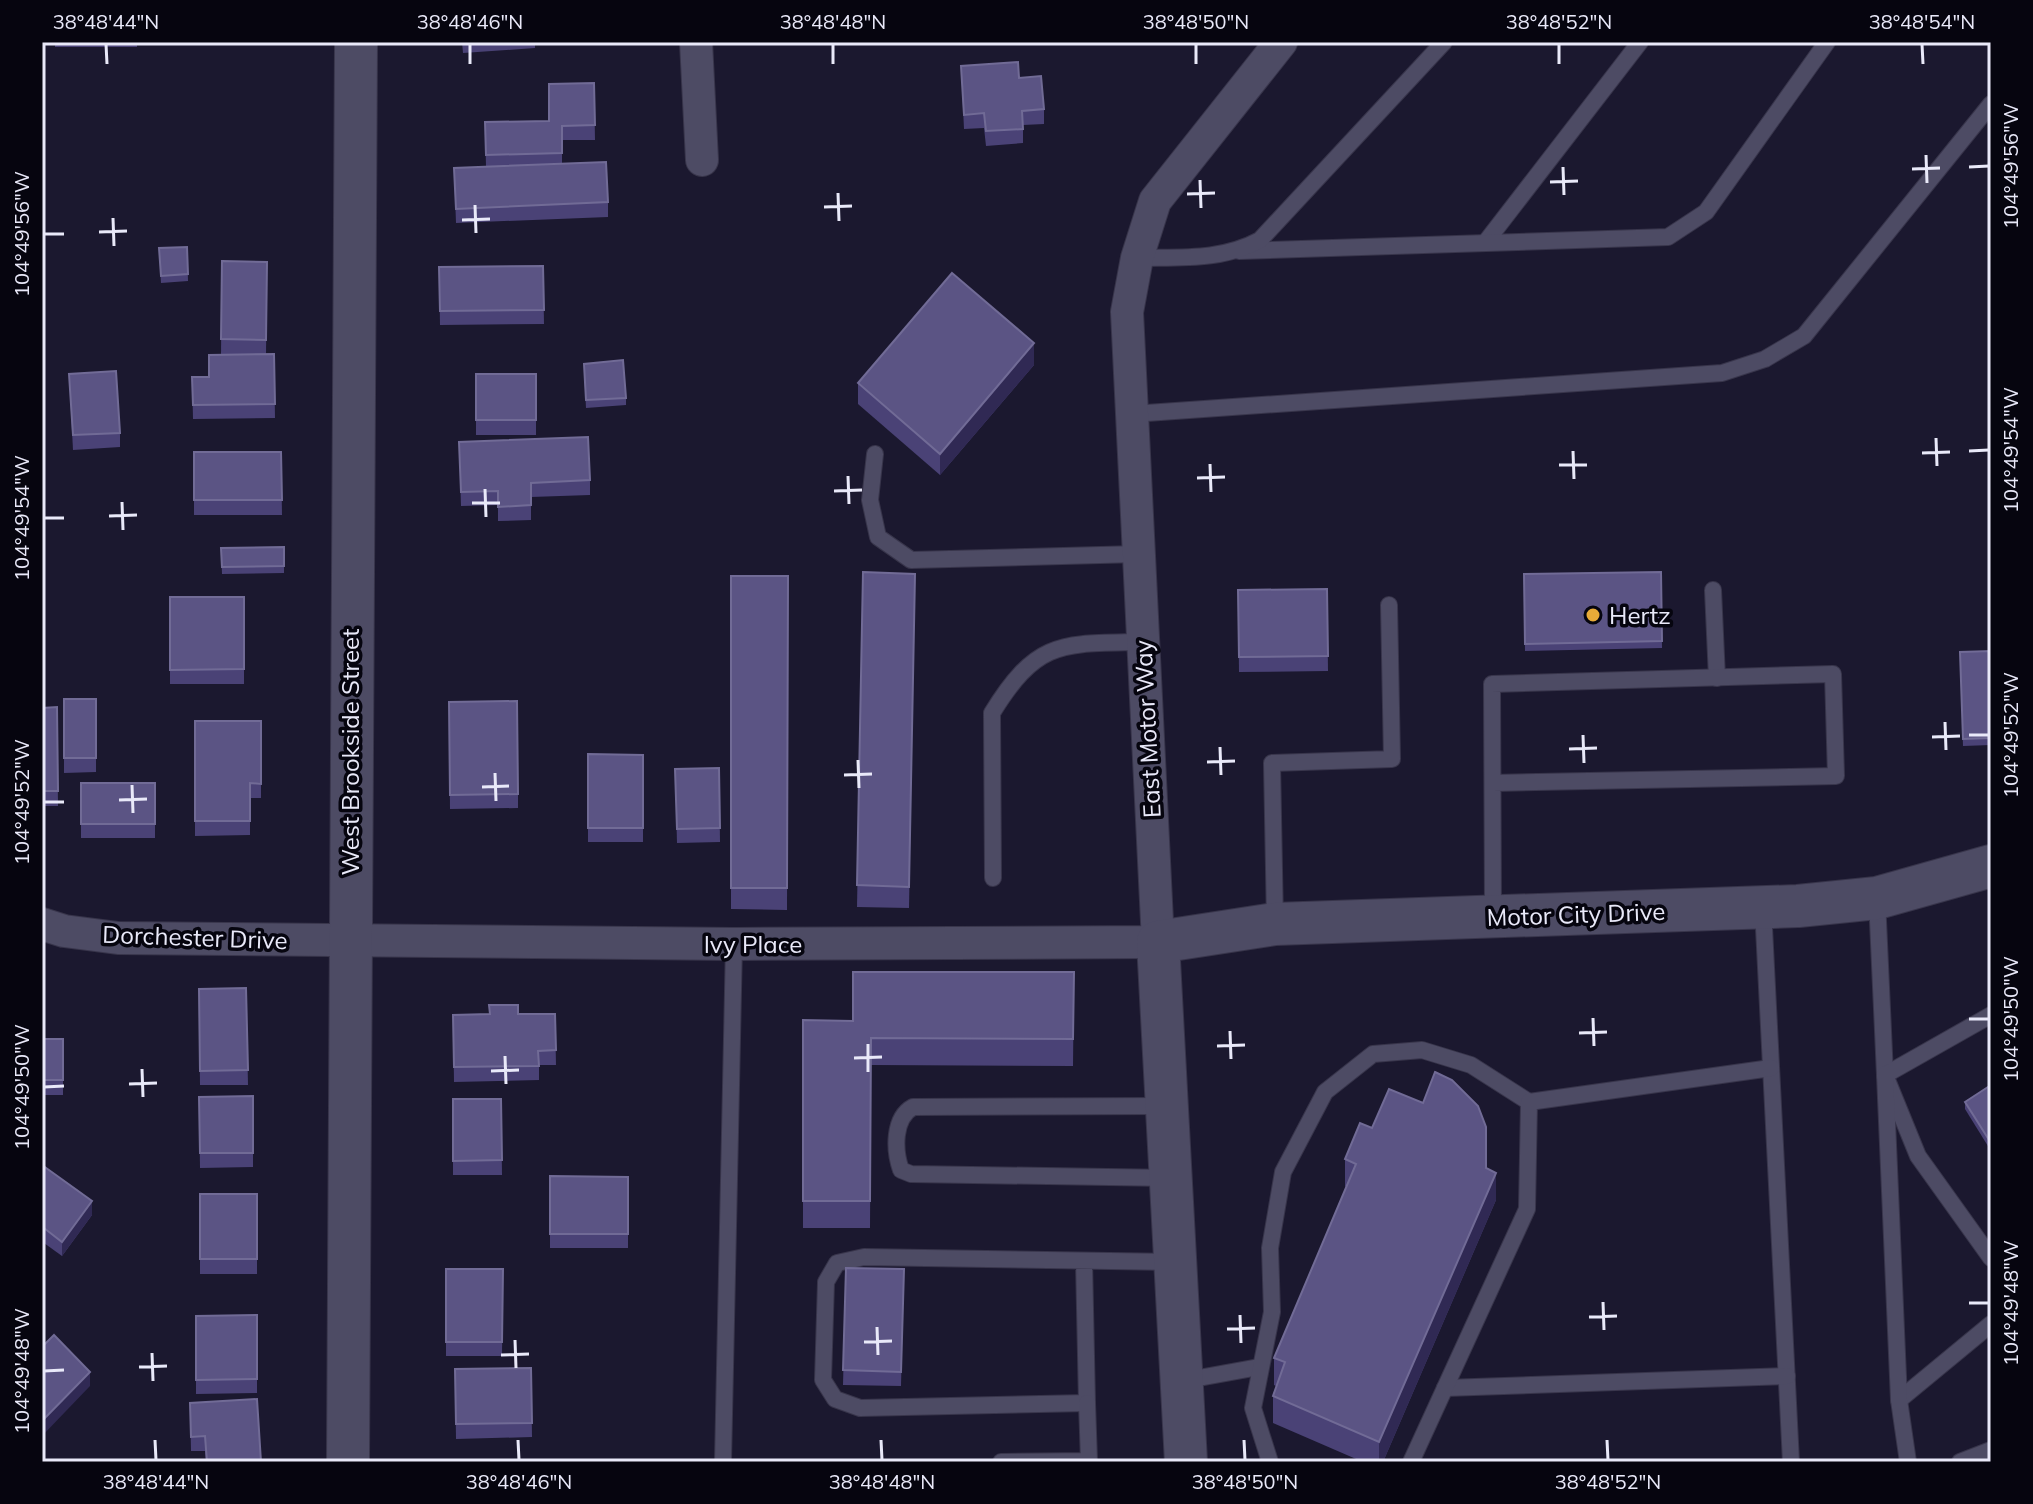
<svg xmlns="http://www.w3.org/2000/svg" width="2033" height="1504" viewBox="0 0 2033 1504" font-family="Mulish,sans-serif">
	<rect width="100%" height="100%" fill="#1b182f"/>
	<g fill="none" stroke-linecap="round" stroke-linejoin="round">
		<defs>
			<g id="service">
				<path d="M 1485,243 L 1640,42"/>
				<path d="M 1239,251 L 1668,237 L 1706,212 L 1827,42"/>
				<path d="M 1137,258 C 1181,257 1221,261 1260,240 L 1444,42"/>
				<path d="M 1132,414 L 1722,373 L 1765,359 L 1804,336 L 1991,104"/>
				<path d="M 875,454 L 870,500 L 878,537 L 911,560 L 1138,554"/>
				<path d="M 1713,590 L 1717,678"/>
				<path d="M 1493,783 L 1836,776 L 1833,674 L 1492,684 L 1493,915"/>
				<path d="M 993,878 L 992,713 C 1038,638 1063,644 1143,642"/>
				<path d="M 1877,899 L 1885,1075 L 1918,1156 L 1991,1258"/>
				<path d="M 1763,908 L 1791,1462"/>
				<path d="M 1275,923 L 1272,763 L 1392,759 L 1389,605"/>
				<path d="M 1165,1106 L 913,1107 C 893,1118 894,1150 901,1170 L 911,1174 L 1170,1178"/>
				<path d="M 1084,1261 L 1087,1403 L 860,1408 L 835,1399 L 823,1380 L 826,1282 L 837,1263 L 864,1257 L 1173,1262"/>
				<path d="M 1182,1381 L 1259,1367"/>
				<path d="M 1445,1388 L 1787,1376"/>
				<path d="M 1899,1400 L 1991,1324"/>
				<path d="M 723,1462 L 734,944"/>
				<path d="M 1001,1462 L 1089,1461 L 1087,1403"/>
				<path d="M 1270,1462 L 1253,1408 L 1272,1312 L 1270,1248 L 1283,1172 L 1325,1092 L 1373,1054 L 1422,1050 L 1471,1065 L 1529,1102"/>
				<path d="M 1411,1462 L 1527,1209 L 1529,1102 L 1771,1068"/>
				<path d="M 1908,1462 L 1899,1400 L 1885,1075 L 1991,1015"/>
				<path d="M 1960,1462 L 1991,1450"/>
			</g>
			<g id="minor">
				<path d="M 696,42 L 702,160"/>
				<path d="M 42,924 L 64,931 L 118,938 L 734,944 L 1158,942 L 1127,312 L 1137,258 L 1155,201 L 1281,42"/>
			</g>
			<g id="tertiary">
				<path d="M 348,1462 L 356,42"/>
				<path d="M 1186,1462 L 1158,942 L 1275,924 L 1798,906 L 1877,898 L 1991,866"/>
			</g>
		</defs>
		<use href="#service" stroke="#38354b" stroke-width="18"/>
		<use href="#minor" stroke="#38354b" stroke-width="34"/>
		<use href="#tertiary" stroke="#38354b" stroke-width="44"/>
		<use href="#service" stroke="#4d4b64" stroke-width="16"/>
		<use href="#minor" stroke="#4d4b64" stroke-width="32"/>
		<use href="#tertiary" stroke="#4d4b64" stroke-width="42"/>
	</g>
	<g fill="#4a4276">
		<rect x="55" y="42" width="82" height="5"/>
		<path d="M 462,42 L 535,42 L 535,48 L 463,53 Z"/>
		<path d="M 961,66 L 1019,78 L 1044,109 L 1044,124 L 1023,125 L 1023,143 L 986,146 L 984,128 L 964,129 Z"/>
		<path d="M 594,83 L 595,140 L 562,140 L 562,164 L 608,202 L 608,217 L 456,223 L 454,168 L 486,167 L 485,122 L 549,121 Z"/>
		<path d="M 187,247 L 188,281 L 161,283 L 159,248 Z"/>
		<path d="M 222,261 L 267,262 L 266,354 L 221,354 Z"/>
		<path d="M 543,266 L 544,324 L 440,325 L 439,267 Z"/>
		<path d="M 274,354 L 275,418 L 193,419 L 192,377 L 209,377 Z"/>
		<path d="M 1034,365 L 940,475 L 858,404 L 858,383 Z"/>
		<path d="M 584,371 L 626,398 L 626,405 L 586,408 Z"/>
		<path d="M 69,374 L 120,433 L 120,447 L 73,450 Z"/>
		<rect x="476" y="374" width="60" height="61"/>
		<path d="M 459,442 L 590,480 L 590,495 L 531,497 L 531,520 L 498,521 L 498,505 L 461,506 Z"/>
		<path d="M 194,452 L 281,452 L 282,515 L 194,515 Z"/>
		<path d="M 284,547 L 284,573 L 222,574 L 221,548 Z"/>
		<path d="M 863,572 L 915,574 L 909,908 L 857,907 Z"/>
		<path d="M 1661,572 L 1662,648 L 1525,651 L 1524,574 Z"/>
		<path d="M 731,576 L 788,576 L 787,910 L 731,909 Z"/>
		<path d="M 1327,589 L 1328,671 L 1239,672 L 1238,590 Z"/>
		<rect x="170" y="597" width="74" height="87"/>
		<path d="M 1991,651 L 1991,745 L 1963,746 L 1960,652 Z"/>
		<path d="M 64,699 L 96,758 L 96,772 L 64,773 Z"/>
		<path d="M 449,702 L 518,794 L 518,808 L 450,809 Z"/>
		<path d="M 57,707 L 58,806 L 42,806 L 42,708 Z"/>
		<path d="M 195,721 L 261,721 L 261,798 L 250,798 L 250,835 L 195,836 Z"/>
		<path d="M 588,754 L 643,755 L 643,842 L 588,842 Z"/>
		<path d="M 719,768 L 720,842 L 677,843 L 675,769 Z"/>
		<rect x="81" y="783" width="74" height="55"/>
		<path d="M 1074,972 L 1073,1066 L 871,1065 L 870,1228 L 803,1228 L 803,1020 L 853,1021 Z"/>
		<path d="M 246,988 L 248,1085 L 200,1085 L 199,989 Z"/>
		<path d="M 555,1014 L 556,1065 L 539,1065 L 539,1080 L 454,1082 L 453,1015 Z"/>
		<rect x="42" y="1039" width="21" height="56"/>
		<path d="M 1991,1085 L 1991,1151 L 1965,1109 L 1965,1102 Z"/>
		<path d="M 253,1096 L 253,1167 L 200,1168 L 199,1097 Z"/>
		<path d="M 453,1099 L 501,1099 L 502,1175 L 453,1175 Z"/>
		<path d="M 1372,1128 L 1486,1168 L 1496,1200 L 1383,1462 L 1363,1462 L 1273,1423 L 1273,1396 L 1276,1386 L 1274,1385 L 1274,1358 L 1346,1187 L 1345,1186 L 1345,1159 Z"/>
		<path d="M 42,1165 L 92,1215 L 62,1256 L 44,1243 Z"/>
		<path d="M 550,1176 L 628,1177 L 628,1248 L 550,1248 Z"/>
		<rect x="200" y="1194" width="57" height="80"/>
		<path d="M 846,1268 L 904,1269 L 901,1386 L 843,1385 Z"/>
		<path d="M 446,1269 L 503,1269 L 502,1356 L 446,1356 Z"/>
		<path d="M 257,1315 L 257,1393 L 196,1394 L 196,1316 Z"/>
		<path d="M 531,1368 L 532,1437 L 456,1439 L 455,1369 Z"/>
		<path d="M 190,1403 L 261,1462 L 206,1462 L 205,1451 L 191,1451 Z"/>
	</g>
	<g fill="#302954">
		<path d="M 1034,343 L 1034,365 L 940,475 L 940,454 Z"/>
		<path d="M 1496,1173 L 1496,1200 L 1383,1462 L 1379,1462 L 1379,1442 Z"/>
		<path d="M 92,1201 L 92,1215 L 62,1256 L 62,1242 Z"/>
		<path d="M 44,1228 L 44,1243 L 42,1245 L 42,1230 Z"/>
		<path d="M 90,1372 L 90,1386 L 42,1436 L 42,1421 Z"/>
	</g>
	<g fill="#5b5484" stroke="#716b96" stroke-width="2">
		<path d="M 1018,62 L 1019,78 L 1041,76 L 1044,109 L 1022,111 L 1023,129 L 986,131 L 984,113 L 964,115 L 961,66 Z"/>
		<path d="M 594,83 L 595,125 L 562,126 L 562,153 L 486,155 L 485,122 L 549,121 L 549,84 Z"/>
		<path d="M 606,162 L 608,202 L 456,209 L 454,168 Z"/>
		<path d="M 187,247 L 188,274 L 161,276 L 159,248 Z"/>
		<path d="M 222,261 L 267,262 L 266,340 L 221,339 Z"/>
		<path d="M 543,266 L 544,310 L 440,311 L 439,267 Z"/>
		<path d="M 952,273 L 1034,343 L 940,454 L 858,383 Z"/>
		<path d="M 274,354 L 275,404 L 193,405 L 192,377 L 209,377 L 209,355 Z"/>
		<path d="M 623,360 L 626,398 L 586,400 L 584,364 Z"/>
		<path d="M 116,371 L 120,433 L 73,435 L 69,374 Z"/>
		<rect x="476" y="374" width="60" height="46"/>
		<path d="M 588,437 L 590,480 L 531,483 L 531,505 L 498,507 L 498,491 L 461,492 L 459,442 Z"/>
		<path d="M 194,452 L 281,452 L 282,500 L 194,500 Z"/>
		<path d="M 284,547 L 284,566 L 222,567 L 221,548 Z"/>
		<path d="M 863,572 L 915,574 L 909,887 L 857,885 Z"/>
		<path d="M 1661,572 L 1662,641 L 1525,644 L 1524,574 Z"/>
		<path d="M 731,576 L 788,576 L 787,888 L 731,888 Z"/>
		<path d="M 1327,589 L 1328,656 L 1239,657 L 1238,590 Z"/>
		<path d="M 170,597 L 244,597 L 244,669 L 170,670 Z"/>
		<path d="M 1991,651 L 1991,738 L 1963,739 L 1960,652 Z"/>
		<rect x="64" y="699" width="32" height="59"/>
		<path d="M 517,701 L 518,794 L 450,795 L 449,702 Z"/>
		<path d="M 57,707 L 58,791 L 42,791 L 42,708 Z"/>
		<path d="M 195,721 L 261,721 L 261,784 L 250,783 L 250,821 L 195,821 Z"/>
		<path d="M 588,754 L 643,755 L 643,828 L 588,828 Z"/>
		<path d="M 719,768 L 720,828 L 677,829 L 675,769 Z"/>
		<rect x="81" y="783" width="74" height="41"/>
		<path d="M 853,972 L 1074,972 L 1073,1039 L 871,1038 L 870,1201 L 803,1201 L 803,1020 L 853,1021 Z"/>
		<path d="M 246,988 L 248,1070 L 200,1071 L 199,989 Z"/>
		<path d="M 489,1005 L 518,1005 L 518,1014 L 555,1014 L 556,1050 L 538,1051 L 539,1066 L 454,1067 L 453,1015 L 490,1014 Z"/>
		<rect x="42" y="1039" width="21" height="41"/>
		<path d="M 1435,1072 L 1452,1080 L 1478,1106 L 1486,1127 L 1486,1168 L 1496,1173 L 1379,1442 L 1273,1396 L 1285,1362 L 1274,1358 L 1356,1164 L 1345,1159 L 1360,1123 L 1372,1128 L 1389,1089 L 1423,1103 Z"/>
		<path d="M 1991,1085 L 1991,1143 L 1965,1102 Z"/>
		<path d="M 253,1096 L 253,1153 L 200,1153 L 199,1097 Z"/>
		<path d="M 453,1099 L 501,1099 L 502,1160 L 453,1161 Z"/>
		<path d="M 42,1165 L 92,1201 L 62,1242 L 44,1228 L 42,1230 Z"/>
		<path d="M 550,1176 L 628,1177 L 628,1234 L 550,1234 Z"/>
		<rect x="200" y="1194" width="57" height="65"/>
		<path d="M 846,1268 L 904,1269 L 901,1372 L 843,1370 Z"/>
		<path d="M 446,1269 L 503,1269 L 502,1342 L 446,1342 Z"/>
		<path d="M 257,1315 L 257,1379 L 196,1380 L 196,1316 Z"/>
		<path d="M 54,1335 L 90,1372 L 42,1421 L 42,1347 Z"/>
		<path d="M 531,1368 L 532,1423 L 456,1424 L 455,1369 Z"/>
		<path d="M 257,1399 L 261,1462 L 207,1462 L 205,1436 L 191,1437 L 190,1403 Z"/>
	</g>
	<path fill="none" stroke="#e9e9f9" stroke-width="3" d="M 106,44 L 107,64M 470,44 L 470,64M 833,44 L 833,64M 1196,44 L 1196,64M 1559,44 L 1559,64M 1922,44 L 1923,64M 1926,155 L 1927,183M 1563,167 L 1564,195M 1969,167 L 1989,166M 1912,169 L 1940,168M 1200,180 L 1201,208M 1550,182 L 1578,181M 838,193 L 839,221M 1187,194 L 1215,193M 475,205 L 476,233M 824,207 L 852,206M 113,218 L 114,246M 462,220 L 490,219M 99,232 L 127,231M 44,234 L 64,234M 1936,438 L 1937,466M 1573,451 L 1574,479M 1969,451 L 1989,450M 1922,453 L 1950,452M 1210,464 L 1211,492M 1559,465 L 1587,465M 848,476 L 849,504M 1197,478 L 1225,477M 485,489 L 486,517M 834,491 L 862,490M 122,502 L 123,530M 472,503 L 500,503M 109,516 L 137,515M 44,518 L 64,518M 1945,722 L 1946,750M 1583,735 L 1584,763M 1969,735 L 1989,735M 1932,737 L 1960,736M 1220,747 L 1221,775M 1569,749 L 1597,748M 858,760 L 859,788M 1207,762 L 1235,761M 495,773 L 496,801M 844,775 L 872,774M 132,785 L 133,813M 482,787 L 509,786M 119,800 L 147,799M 44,802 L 64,802M 1593,1018 L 1594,1046M 1969,1019 L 1989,1019M 1230,1031 L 1231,1059M 1579,1033 L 1607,1032M 868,1044 L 868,1072M 1217,1046 L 1245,1045M 505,1056 L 506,1084M 854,1058 L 882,1057M 142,1069 L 143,1097M 491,1071 L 519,1070M 129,1084 L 157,1083M 44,1087 L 64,1086M 1603,1302 L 1604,1330M 1969,1303 L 1989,1303M 1240,1315 L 1241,1343M 1589,1317 L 1617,1316M 877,1327 L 878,1355M 1227,1329 L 1255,1328M 515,1340 L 516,1368M 864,1342 L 892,1341M 152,1353 L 153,1381M 501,1355 L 529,1354M 139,1367 L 167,1366M 44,1371 L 64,1370M 155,1440 L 156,1460M 518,1440 L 519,1460M 881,1440 L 882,1460M 1244,1440 L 1245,1460M 1607,1440 L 1608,1460"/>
	<circle fill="#e9ab38" stroke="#06050f" stroke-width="3" cx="1593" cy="615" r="8"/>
	<g text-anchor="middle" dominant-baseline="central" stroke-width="7" stroke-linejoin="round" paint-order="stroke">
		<g font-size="24" fill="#e9e9f9" stroke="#06050f" text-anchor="start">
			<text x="1609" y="615">Hertz</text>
		</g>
		<g font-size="24" fill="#e9e9f9" stroke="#06050f">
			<text transform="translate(1147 729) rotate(-93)">East Motor Way</text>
			<text transform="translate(350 752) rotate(-90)">West Brookside Street</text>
			<text transform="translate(1576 914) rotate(-2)">Motor City Drive</text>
			<text transform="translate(195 937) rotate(2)">Dorchester Drive</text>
			<text x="753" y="944">Ivy Place</text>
		</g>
	</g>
	<rect width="2033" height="1504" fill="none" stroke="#06050f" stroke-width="88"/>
	<rect x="44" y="44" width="1945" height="1416" fill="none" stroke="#e9e9f9" stroke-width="3"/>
	<g font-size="20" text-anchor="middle" fill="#e9e9f9">
		<text x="106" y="29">38°48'44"N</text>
		<text x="470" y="29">38°48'46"N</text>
		<text x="833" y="29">38°48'48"N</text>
		<text x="1196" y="29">38°48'50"N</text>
		<text x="1559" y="29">38°48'52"N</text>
		<text x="1922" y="29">38°48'54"N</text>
		<text transform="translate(2011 166) rotate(-90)" y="7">104°49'56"W</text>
		<text transform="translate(22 234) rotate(-90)" y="7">104°49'56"W</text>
		<text transform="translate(2011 450) rotate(-90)" y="7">104°49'54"W</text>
		<text transform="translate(22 518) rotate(-90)" y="7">104°49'54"W</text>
		<text transform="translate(2011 735) rotate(-90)" y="7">104°49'52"W</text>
		<text transform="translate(22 802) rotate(-90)" y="7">104°49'52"W</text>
		<text transform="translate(2011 1019) rotate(-90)" y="7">104°49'50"W</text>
		<text transform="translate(22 1087) rotate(-90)" y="7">104°49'50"W</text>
		<text transform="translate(2011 1303) rotate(-90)" y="7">104°49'48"W</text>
		<text transform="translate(22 1371) rotate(-90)" y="7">104°49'48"W</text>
		<text x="156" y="1489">38°48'44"N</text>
		<text x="519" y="1489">38°48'46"N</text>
		<text x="882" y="1489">38°48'48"N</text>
		<text x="1245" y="1489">38°48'50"N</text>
		<text x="1608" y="1489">38°48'52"N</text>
	</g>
</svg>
